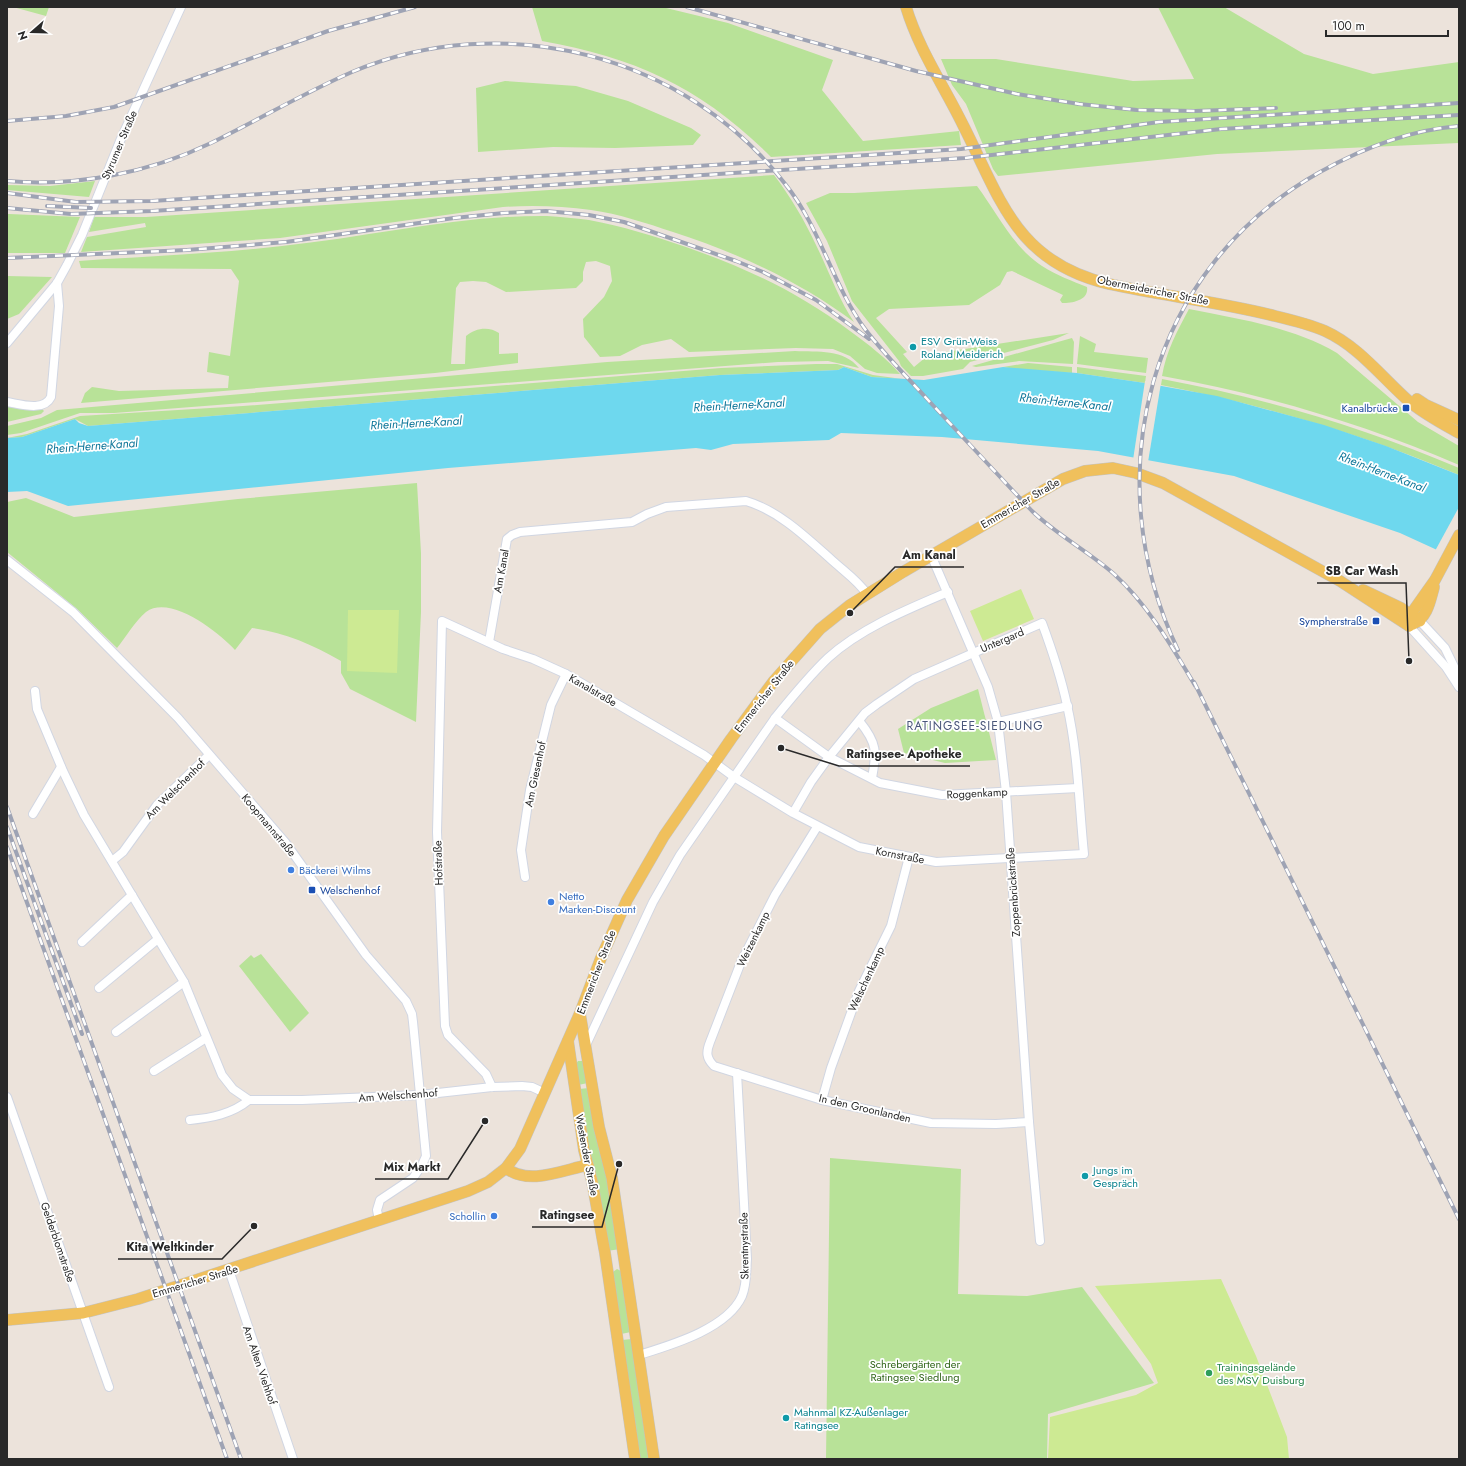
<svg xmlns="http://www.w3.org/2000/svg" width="1466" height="1466" viewBox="0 0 1466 1466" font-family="Jost,sans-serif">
	<rect width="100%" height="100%" fill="#ece3db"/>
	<g fill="#b8e298">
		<path d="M 13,7 L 49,7 L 46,16 Z"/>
		<path d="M 532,7 L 662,7 L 728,23 L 833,60 L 822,90 L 863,141 L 959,131 L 961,145 L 771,157 C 702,88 637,58 542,41 Z"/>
		<path d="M 1158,7 L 1224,7 L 1304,54 L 1373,74 L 1459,62 L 1459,143 L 1217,154 L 998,176 L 993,169 L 966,104 L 952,85 L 941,59 L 996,59 L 1133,81 L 1194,79 Z"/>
		<path d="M 505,81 L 576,86 L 628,101 L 691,128 L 701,135 L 693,145 L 615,148 L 553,147 L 478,152 L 476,88 Z"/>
		<path d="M 774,175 C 790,196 805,221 816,245 C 829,271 838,298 854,322 C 799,281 738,253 673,232 C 646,223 619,214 591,210 C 562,206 532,205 503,207 L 280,238 L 81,252 L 87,237 L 146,227 L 145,223 L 89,232 L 94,217 L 146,217 Z"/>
		<path d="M 95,181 L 89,197 L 7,190 L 7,185 L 50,186 Z"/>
		<path d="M 977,186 C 997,213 1013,247 1042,266 C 1056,275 1072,281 1087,287 C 1089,300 1073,303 1062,303 L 1060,300 L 1063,295 L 1012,271 L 1007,272 L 1000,285 L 969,305 L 889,309 L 876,318 L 907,352 L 903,354 L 914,367 L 926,357 L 939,353 L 1069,333 L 1053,340 L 970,362 L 963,369 L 923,376 L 911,376 L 901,366 L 899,361 L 852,301 L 827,241 L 806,203 L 830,193 L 854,193 Z"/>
		<path d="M 7,214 L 9,214 L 80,217 L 65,253 L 7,253 Z"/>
		<path d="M 547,216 C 561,217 575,218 589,220 C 622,226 654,236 686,247 C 746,268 798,292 850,331 C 868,344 886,358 900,374 L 877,373 L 865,369 L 850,356 L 833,349 L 796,348 L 689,352 L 671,339 L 642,345 L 620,356 L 600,357 L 584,337 L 583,319 L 604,297 L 612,281 L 610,266 L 596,261 L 586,262 L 583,272 L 583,281 L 576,288 L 506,292 L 486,282 L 473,281 L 460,282 L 456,288 L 451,364 L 465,364 L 466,336 C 475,328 489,326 499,333 L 499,354 L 518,353 L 518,363 L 435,373 L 81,403 L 85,393 L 92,387 L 119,391 L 228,388 L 229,376 L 207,372 L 209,352 L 230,356 L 239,281 L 231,269 L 81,268 L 79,261 C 146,256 214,254 282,246 C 370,237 458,215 547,216 Z"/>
		<path d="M 7,276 L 52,277 L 19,314 L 7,319 Z"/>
		<path d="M 1189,309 C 1239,319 1293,327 1337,353 L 1418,422 L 1459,446 L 1459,465 C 1364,424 1264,394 1162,376 C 1166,352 1177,331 1189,309 Z"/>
		<path d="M 1080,336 L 1096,344 L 1094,352 L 1148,358 L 1146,373 L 1077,364 Z"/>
		<path d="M 1072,338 L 1074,342 L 1073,364 L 1019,361 L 976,367 L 972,366 Z"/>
		<path d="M 795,351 C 818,352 844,349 859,368 L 828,361 L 778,362 L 114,413 L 80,413 L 21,433 L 7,435 L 7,426 L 41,418 L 57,410 L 607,362 Z"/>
		<path d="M 1028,363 L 1072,367 L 1072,373 L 1015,369 L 1003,367 Z"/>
		<path d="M 816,364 L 837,364 L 873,375 L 902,379 L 872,377 L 844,367 L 838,370 L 720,375 L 88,426 L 75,419 L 22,437 L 7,438 L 27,434 L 80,416 L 243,406 L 721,368 Z"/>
		<path d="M 1077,367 L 1146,376 L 1145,383 L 1077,373 Z"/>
		<path d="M 1162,379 C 1264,398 1364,427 1459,468 L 1459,475 C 1363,434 1263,405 1161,385 Z"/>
		<path d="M 7,405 L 41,408 L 44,411 L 41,414 L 7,422 Z"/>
		<path d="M 417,483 L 421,553 L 421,612 L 416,722 L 350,689 L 341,673 L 341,661 C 311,644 286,633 252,628 L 235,650 C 219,633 171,594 146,612 C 135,621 126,637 117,648 L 77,609 L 7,552 L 7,502 L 26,498 L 74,517 L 238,499 Z"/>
		<path d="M 978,689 L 996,760 L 945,763 L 904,753 L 898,729 L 931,708 Z"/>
		<path d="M 261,954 L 309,1013 L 290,1032 L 239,966 L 251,955 L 254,958 Z"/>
		<path d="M 578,1061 L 583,1061 L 588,1083 L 578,1085 L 576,1064 Z"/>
		<path d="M 589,1088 L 621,1249 L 606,1251 L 579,1089 Z"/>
		<path d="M 830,1158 L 961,1169 L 958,1294 L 1027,1296 L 1082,1287 L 1154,1383 L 1048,1414 L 1047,1459 L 826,1459 Z"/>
		<path d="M 617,1269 L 621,1271 L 631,1332 L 621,1334 L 613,1272 Z"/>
		<path d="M 632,1339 L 650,1459 L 639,1459 L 622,1340 Z"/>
	</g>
	<g fill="#cdea93">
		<path d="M 1021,589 L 1034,619 L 983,641 L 970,611 Z"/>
		<path d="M 348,610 L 399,610 L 397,673 L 347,671 Z"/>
		<path d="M 1221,1279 L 1256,1356 L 1287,1437 L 1289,1459 L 1048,1459 L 1050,1417 L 1136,1395 L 1158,1383 L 1151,1364 L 1095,1286 Z"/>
	</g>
	<path fill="#6ed8ee" d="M 844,367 L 872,377 L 924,380 L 1003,367 L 1077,373 L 1145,383 L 1217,396 L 1324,425 L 1386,446 L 1459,475 L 1459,560 L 1400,533 L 1234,476 L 1098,451 L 942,437 L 841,433 L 829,440 L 733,444 L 711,450 L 696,448 L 448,468 L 68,506 L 27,491 L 7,492 L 7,438 L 22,437 L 75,419 L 79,423 L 88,426 L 720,375 L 838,370 Z"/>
	<g fill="#ece3db">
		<path d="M 1145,381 L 1161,383 L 1148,462 L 1133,460 Z"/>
		<path d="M 1459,507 L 1459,562 L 1435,551 Z"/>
	</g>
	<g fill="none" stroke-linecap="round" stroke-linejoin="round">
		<defs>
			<g id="minor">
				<path d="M 7,343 L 57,283 L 67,265 L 82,235 L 120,141 L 181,7"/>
				<path d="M 7,402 C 20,404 44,412 51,397 L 59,306 L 57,283"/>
				<path d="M 931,555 L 988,687 L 998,722 L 1006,792 L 1029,1122 L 1040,1241"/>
				<path d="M 7,560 L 73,612 L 178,718 L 285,842 L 366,955 L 406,1001 L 412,1014 L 413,1022 L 426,1156 L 422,1165 L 413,1178 L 380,1200 L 377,1210 L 379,1220"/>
				<path d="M 1420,621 L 1445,648 L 1459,677"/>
				<path d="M 1409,626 L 1446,667 L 1459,687"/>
				<path d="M 489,642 L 507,539 L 512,535 L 520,532 L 632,522 L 647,514 L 666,507 L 746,501 C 780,511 808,539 834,562 C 845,572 858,581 867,594"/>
				<path d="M 35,691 L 37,709 L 63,771 L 84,815 L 184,982 L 222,1075 L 233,1089 L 249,1100 L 302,1100 L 420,1095 L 492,1087 L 522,1086 L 532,1087 L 545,1093"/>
				<path d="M 775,718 L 829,757 L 880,783 L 942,795 L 1078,788"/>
				<path d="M 860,722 C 877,743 877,752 872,778"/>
				<path d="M 998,722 L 1068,706"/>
				<path d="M 33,814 L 61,767"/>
				<path d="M 817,827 L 775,895 L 741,962 L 710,1042 C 706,1052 706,1058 714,1066 L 822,1100 L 931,1123 L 996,1124 L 1029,1122"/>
				<path d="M 112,861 L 123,852 L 157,805 L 209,755"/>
				<path d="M 525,877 L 521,850 L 530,790 L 551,705 L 566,674"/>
				<path d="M 82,942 L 132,895"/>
				<path d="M 99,988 L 158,939"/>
				<path d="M 116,1032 L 184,982"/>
				<path d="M 586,1045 L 653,902 L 680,855 L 775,718 C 792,697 809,676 828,658 C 861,628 908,609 948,592"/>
				<path d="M 154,1071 L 206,1038"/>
				<path d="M 492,1087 L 486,1074 L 448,1035 L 445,1026 L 437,832 L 442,621 L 503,649 L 533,659 L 566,674 L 704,755 L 734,777 L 793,813 L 859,847 L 936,862 L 1084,854 C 1079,804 1078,753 1067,705 C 1061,677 1052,650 1042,623 L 914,679 L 877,704 L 865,713 L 829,757 L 811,782 L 793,813"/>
				<path d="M 7,1097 L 109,1387"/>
				<path d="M 822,1100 L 831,1068 L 859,991 L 891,926 L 909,857"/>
				<path d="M 190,1120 C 211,1118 232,1114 249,1100"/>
				<path d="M 229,1270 L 293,1459"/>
				<path d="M 639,1355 C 671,1345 727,1329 742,1296 C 747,1284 746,1271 747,1259 L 737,1073"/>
			</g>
			<g id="major">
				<path d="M 906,7 C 919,50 944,86 963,125 C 1001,200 1016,262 1109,284 C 1164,296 1220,302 1275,316 C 1292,320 1309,324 1325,331 C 1360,347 1383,379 1411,403 C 1426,415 1443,424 1459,433"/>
				<path d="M 1417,399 L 1426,405 L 1459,420"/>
				<path d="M 1363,590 L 1401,608 L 1420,621"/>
				<path d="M 1413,624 C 1428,617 1430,601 1434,587"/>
				<path d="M 1409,626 L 1411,614 L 1435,580 L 1459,535"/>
				<path d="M 580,1014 L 599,1127 L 612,1178 L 654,1459"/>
				<path d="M 568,1041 L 584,1150 L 592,1181 L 605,1253 L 635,1459"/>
				<path d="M 506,1168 C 528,1186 563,1170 588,1165"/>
				<path d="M 7,1320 L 83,1313 L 138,1299 L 468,1191 L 488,1182 L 506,1168 L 520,1149 L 580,1013 L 601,958 L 627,900 L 664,836 L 731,739 L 773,682 L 820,629 L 850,605 L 903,572 L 1063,479 L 1085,471 L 1113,468 L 1136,473 L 1163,483 L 1340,581 L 1409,626"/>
			</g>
		</defs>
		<use href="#minor" stroke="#d1d6e2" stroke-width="10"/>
		<use href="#major" stroke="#c3c3c3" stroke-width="12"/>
		<use href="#minor" stroke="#fff" stroke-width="8"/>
		<use href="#major" stroke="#f0c05c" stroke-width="11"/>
		<defs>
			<g id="rail">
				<path d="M 687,7 L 916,71 L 1017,94 L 1079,104 L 1137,110 L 1195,111 L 1276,108"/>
				<path d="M 7,121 L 66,116 L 114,107 L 328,31 L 415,7"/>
				<path d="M 7,181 C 76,187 149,173 211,143 C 258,120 304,93 352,72 C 503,8 686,54 786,185 C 821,229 832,284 865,329 C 884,354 907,377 928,400 C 963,437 997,474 1032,511 C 1057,535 1088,551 1114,574 C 1149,606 1172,647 1196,687"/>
				<path d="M 7,193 L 76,202 L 152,201 L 961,149 L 1159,122 L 1459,103"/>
				<path d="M 47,206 L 91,208"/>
				<path d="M 7,208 L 71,214 L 152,211 L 965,158 L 1221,129 L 1459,115"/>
				<path d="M 7,258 L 187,250 L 286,242 L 454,218 L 504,213 L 546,211 L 589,215 L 624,222 L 736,261 L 763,272 L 816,300 L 869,339"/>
				<path d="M 1178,650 C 1095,476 1148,268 1320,172 C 1363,148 1410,130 1459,126"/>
				<path d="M 1194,682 L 1459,1219"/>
				<path d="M 7,807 L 241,1459"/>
				<path d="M 7,827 L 82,1034"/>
				<path d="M 7,847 L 227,1459"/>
			</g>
		</defs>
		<use href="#rail" stroke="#9ea3b4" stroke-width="4"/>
		<use href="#rail" stroke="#fff" stroke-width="2.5" stroke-dasharray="8" stroke-linecap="butt"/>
	</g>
	<g fill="#0f9aa8" stroke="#fff" stroke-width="1.5">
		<circle cx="913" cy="347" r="4"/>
		<circle cx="1085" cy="1176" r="4"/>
		<circle cx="786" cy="1418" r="4"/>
	</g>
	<g fill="#1a4fb4" stroke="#fff" stroke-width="1.5">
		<rect x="1402" y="404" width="8" height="8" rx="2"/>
		<rect x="1372" y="617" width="8" height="8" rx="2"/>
		<rect x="308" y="886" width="8" height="8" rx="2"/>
	</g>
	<g fill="#3f7fe0" stroke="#fff" stroke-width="1.5">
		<circle cx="291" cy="870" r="4"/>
		<circle cx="551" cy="902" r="4"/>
		<circle cx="494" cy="1216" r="4"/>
	</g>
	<circle fill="#2e9e5b" stroke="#fff" stroke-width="1.5" cx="1209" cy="1373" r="4"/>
	<g text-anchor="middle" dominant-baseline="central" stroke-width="3.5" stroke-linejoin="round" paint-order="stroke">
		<g font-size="11" fill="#292929" stroke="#fff">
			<text transform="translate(119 145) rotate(-67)">Styrumer Straße</text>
			<text transform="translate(1153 290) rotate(11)">Obermeidericher Straße</text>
			<text transform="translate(1020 503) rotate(-30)">Emmericher Straße</text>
			<text transform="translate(501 571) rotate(-80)">Am Kanal</text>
			<text transform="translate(1002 640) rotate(-23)">Untergard</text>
			<text transform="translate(593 690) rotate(30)">Kanalstraße</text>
			<text transform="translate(764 696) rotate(-52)">Emmericher Straße</text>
			<text transform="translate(535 774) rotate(-78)">Am Giesenhof</text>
			<text transform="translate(175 789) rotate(-45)">Am Welschenhof</text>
			<text transform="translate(977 793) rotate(-3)">Roggenkamp</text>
			<text transform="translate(269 825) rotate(50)">Koopmannstraße</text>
			<text transform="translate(900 855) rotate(11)">Kornstraße</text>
			<text transform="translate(438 863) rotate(-92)">Hofstraße</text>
			<text transform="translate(1013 892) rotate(-94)">Zoppenbrückstraße</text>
			<text transform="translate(753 939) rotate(-64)">Weizenkamp</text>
			<text transform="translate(596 972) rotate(-69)">Emmericher Straße</text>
			<text transform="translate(866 979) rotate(-65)">Welschenkamp</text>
			<text transform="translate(398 1095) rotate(-4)">Am Welschenhof</text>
			<text transform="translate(865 1108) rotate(13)">In den Groonlanden</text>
			<text transform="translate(587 1155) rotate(79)">Westender Straße</text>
			<text transform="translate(58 1242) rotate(71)">Gelderblomstraße</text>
			<text transform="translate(744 1246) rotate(-91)">Skrentnystraße</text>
			<text transform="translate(195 1281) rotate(-17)">Emmericher Straße</text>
			<text transform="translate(260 1365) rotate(71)">Am Alten Viehhof</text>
		</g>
		<g font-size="11" fill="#0d838f" stroke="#fff" text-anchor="start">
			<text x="921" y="341">ESV Grün-Weiss<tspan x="921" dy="13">Roland Meiderich</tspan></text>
			<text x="1093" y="1170">Jungs im<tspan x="1093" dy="13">Gespräch</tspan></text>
			<text x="794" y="1412">Mahnmal KZ-Außenlager<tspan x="794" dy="13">Ratingsee</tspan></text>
		</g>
		<g font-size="11" fill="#164399" stroke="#fff" text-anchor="end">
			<text x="1398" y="408">Kanalbrücke</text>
			<text x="1368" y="621">Sympherstraße</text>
			<text x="320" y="890" text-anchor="start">Welschenhof</text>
		</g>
		<g font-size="11" fill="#366cbe" stroke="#fff" text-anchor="start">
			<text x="299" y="870">Bäckerei Wilms</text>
			<text x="559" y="896">Netto<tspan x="559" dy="13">Marken-Discount</tspan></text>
			<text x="486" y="1216" text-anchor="end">Schollin</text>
		</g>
		<g font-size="11" fill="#31661a" stroke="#fff">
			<text x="915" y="1364">Schrebergärten der<tspan x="915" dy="13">Ratingsee Siedlung</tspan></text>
		</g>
		<g font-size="11" fill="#27864d" stroke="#fff" text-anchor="start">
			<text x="1217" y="1367">Trainingsgelände<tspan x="1217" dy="13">des MSV Duisburg</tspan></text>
		</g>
		<g font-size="12" font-style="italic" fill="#0e7699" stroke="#fff">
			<text transform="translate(1065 402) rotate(6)">Rhein-Herne-Kanal</text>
			<text transform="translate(739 405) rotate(-3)">Rhein-Herne-Kanal</text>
			<text transform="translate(416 423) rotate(-3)">Rhein-Herne-Kanal</text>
			<text transform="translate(92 446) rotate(-4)">Rhein-Herne-Kanal</text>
			<text transform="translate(1382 472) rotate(21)">Rhein-Herne-Kanal</text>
		</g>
		<g font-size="12" letter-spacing="1" fill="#4a577a" stroke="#fff">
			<text x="975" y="726">RATINGSEE-SIEDLUNG</text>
		</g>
	</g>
	<path fill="none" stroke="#292929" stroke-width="1.5" d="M850 613L895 567H964M1409 661L1406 583H1317M781 748L839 766H970M485 1121L448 1179H375M619 1164L602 1227H532M254 1226L222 1259H118"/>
	<g fill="#292929" stroke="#fff" stroke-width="1.5">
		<circle cx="850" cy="613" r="4"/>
		<circle cx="1409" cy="661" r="4"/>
		<circle cx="781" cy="748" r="4"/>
		<circle cx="485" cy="1121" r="4"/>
		<circle cx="619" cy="1164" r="4"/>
		<circle cx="254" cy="1226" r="4"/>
	</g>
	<g font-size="12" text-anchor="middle" font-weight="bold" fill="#292929" stroke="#fff" stroke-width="3.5" stroke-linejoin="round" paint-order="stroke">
		<text x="929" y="559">Am Kanal</text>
		<text x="1362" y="575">SB Car Wash</text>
		<text x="904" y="758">Ratingsee- Apotheke</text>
		<text x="412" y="1171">Mix Markt</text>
		<text x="567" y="1219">Ratingsee</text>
		<text x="170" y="1251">Kita Weltkinder</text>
	</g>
	<rect width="1466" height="1466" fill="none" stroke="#292929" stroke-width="16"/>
	<g transform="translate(32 32) rotate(250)" stroke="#ffffff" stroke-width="3" paint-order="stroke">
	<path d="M0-3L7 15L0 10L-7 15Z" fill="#292929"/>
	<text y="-6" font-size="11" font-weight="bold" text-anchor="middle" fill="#292929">N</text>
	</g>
	<path d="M1326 30v6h122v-6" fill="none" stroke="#292929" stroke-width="2"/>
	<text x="1332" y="30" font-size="12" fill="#292929" stroke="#ffffff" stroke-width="3" paint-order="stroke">100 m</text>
</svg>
